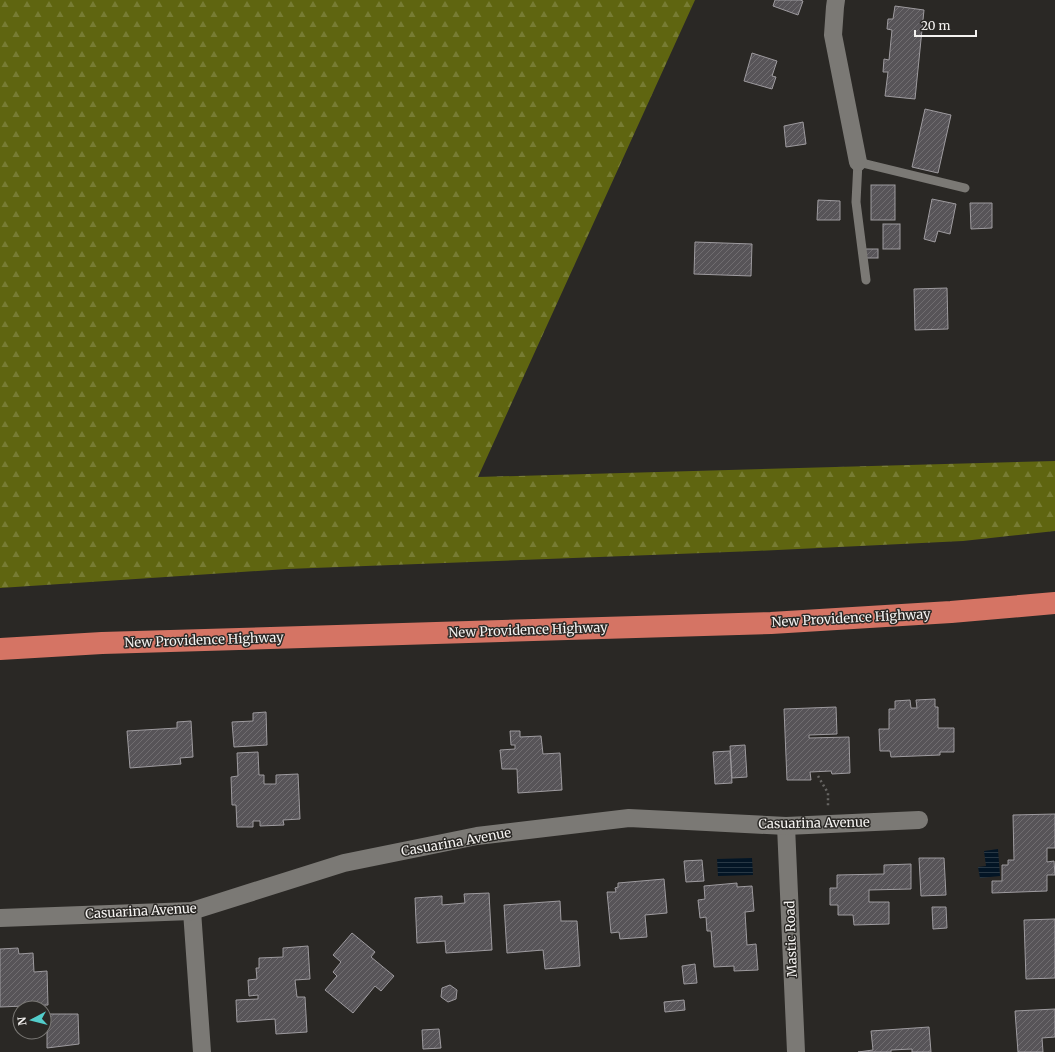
<svg xmlns="http://www.w3.org/2000/svg" width="1055" height="1052" viewBox="0 0 1055 1052" font-family="Merriweather,serif">
	<defs>
		<pattern id="forest-firs" width="22" height="20" patternUnits="userSpaceOnUse"><rect width="22" height="20" fill="#5f6510"/><path d="M5 1l3.5 6h-7zM16 11l3.5 6h-7z" fill="#777c33"/></pattern>
		<pattern id="water-rules" width="6" height="5" patternUnits="userSpaceOnUse"><rect width="6" height="5" fill="#031525"/><path d="M0 2.5h6" fill="none" stroke="#283845"/></pattern>
		<pattern id="building-hatch" width="6" height="6" patternUnits="userSpaceOnUse"><rect width="6" height="6" fill="#575458"/><path d="M-1 1l2-2M0 6l6-6M5 7l2-2" fill="none" stroke="#706d70"/></pattern>
	</defs>
	<rect width="100%" height="100%" fill="#2a2825"/>
	<path fill="url(#forest-firs)" d="M 0,0 L 695,0 L 478,477 L 1055,461 L 1055,531 L 963,541 L 755,551 L 287,569 L 0,588 Z"/>
	<g fill="url(#water-rules)">
		<path d="M 998,849 L 1000,876 L 980,878 L 978,867 L 986,866 L 984,851 Z"/>
		<path d="M 752,858 L 753,875 L 718,876 L 717,859 Z"/>
	</g>
	<g fill="url(#building-hatch)" stroke="#9e9b9f">
		<path d="M 775,0 L 800,0 L 803,1 L 798,15 L 773,6 Z"/>
		<path d="M 895,6 L 924,10 L 915,99 L 885,96 L 888,72 L 883,72 L 884,59 L 889,60 L 892,30 L 887,29 L 888,19 L 893,19 Z"/>
		<path d="M 752,53 L 777,61 L 772,76 L 776,77 L 772,89 L 744,81 Z"/>
		<path d="M 925,109 L 951,115 L 938,173 L 912,167 Z"/>
		<path d="M 803,122 L 806,144 L 786,147 L 784,126 Z"/>
		<rect x="871" y="185" width="24" height="35"/>
		<path d="M 932,199 L 956,204 L 950,234 L 938,231 L 935,242 L 924,239 Z"/>
		<path d="M 818,200 L 840,201 L 840,220 L 817,220 Z"/>
		<path d="M 970,203 L 992,203 L 992,228 L 971,229 Z"/>
		<rect x="883" y="224" width="17" height="25"/>
		<path d="M 695,242 L 752,244 L 751,276 L 694,274 Z"/>
		<rect x="865" y="249" width="13" height="9"/>
		<path d="M 947,288 L 948,329 L 915,330 L 914,289 Z"/>
		<path d="M 935,699 L 935,707 L 938,707 L 938,728 L 954,728 L 954,752 L 940,752 L 940,755 L 891,757 L 890,751 L 880,751 L 879,729 L 889,729 L 889,709 L 895,709 L 895,701 L 910,700 L 911,708 L 917,708 L 916,700 Z"/>
		<path d="M 836,707 L 837,734 L 809,735 L 809,738 L 849,737 L 850,773 L 832,774 L 831,771 L 810,772 L 811,780 L 787,780 L 784,709 Z"/>
		<path d="M 266,712 L 267,745 L 234,747 L 232,722 L 253,721 L 253,713 Z"/>
		<path d="M 191,721 L 193,757 L 180,758 L 181,764 L 130,768 L 127,731 L 177,728 L 177,722 Z"/>
		<path d="M 510,731 L 520,731 L 520,737 L 541,736 L 543,754 L 560,753 L 562,790 L 518,793 L 517,769 L 502,769 L 500,750 L 515,749 L 515,745 L 511,745 Z"/>
		<path d="M 745,745 L 747,777 L 732,778 L 730,746 Z"/>
		<path d="M 730,751 L 732,783 L 715,784 L 713,752 Z"/>
		<path d="M 258,752 L 259,775 L 264,775 L 264,784 L 276,784 L 276,775 L 298,774 L 300,819 L 283,820 L 284,825 L 260,826 L 260,821 L 253,821 L 253,827 L 237,827 L 236,805 L 232,805 L 231,777 L 238,776 L 237,753 Z"/>
		<path d="M 1055,814 L 1055,848 L 1047,848 L 1047,862 L 1054,861 L 1055,875 L 1047,875 L 1047,891 L 992,893 L 992,881 L 1002,881 L 1002,865 L 1008,865 L 1008,860 L 1014,860 L 1013,815 Z"/>
		<path d="M 919,858 L 944,858 L 946,895 L 921,896 Z"/>
		<path d="M 702,860 L 704,881 L 686,882 L 684,861 Z"/>
		<path d="M 911,864 L 911,889 L 869,890 L 869,902 L 889,902 L 889,924 L 854,925 L 853,915 L 838,915 L 838,905 L 830,905 L 830,888 L 837,888 L 837,875 L 884,874 L 884,865 Z"/>
		<path d="M 664,879 L 667,913 L 645,915 L 647,937 L 620,939 L 619,932 L 611,933 L 607,892 L 616,892 L 615,888 L 618,887 L 618,883 Z"/>
		<path d="M 737,883 L 737,887 L 752,886 L 754,911 L 745,912 L 747,945 L 756,944 L 758,970 L 734,971 L 734,966 L 714,967 L 711,931 L 707,931 L 706,917 L 700,918 L 698,900 L 705,899 L 704,886 Z"/>
		<path d="M 489,893 L 492,950 L 446,953 L 445,941 L 417,943 L 415,898 L 442,896 L 442,905 L 465,903 L 464,894 Z"/>
		<path d="M 560,901 L 561,921 L 577,921 L 580,966 L 545,969 L 543,950 L 507,953 L 504,905 Z"/>
		<path d="M 932,907 L 946,907 L 947,928 L 933,929 Z"/>
		<path d="M 1055,919 L 1055,978 L 1026,979 L 1024,920 Z"/>
		<path d="M 352,933 L 375,952 L 371,957 L 394,976 L 381,991 L 375,986 L 353,1013 L 325,990 L 337,976 L 333,972 L 341,962 L 333,955 Z"/>
		<path d="M 308,946 L 310,979 L 295,980 L 297,997 L 305,997 L 307,1032 L 276,1034 L 275,1019 L 237,1022 L 236,1000 L 258,999 L 258,995 L 249,996 L 248,980 L 257,979 L 256,968 L 259,968 L 259,958 L 283,957 L 283,948 Z"/>
		<path d="M 18,948 L 19,954 L 33,953 L 34,972 L 47,971 L 48,1005 L 0,1007 L 0,949 Z"/>
		<path d="M 695,964 L 697,983 L 684,984 L 682,966 Z"/>
		<path d="M 450,985 L 457,990 L 456,999 L 448,1002 L 441,997 L 442,988 Z"/>
		<path d="M 684,1000 L 685,1010 L 665,1012 L 664,1002 Z"/>
		<path d="M 1055,1009 L 1055,1037 L 1042,1038 L 1043,1052 L 1018,1052 L 1015,1011 Z"/>
		<path d="M 47,1014 L 78,1014 L 79,1044 L 47,1048 Z"/>
		<path d="M 929,1027 L 931,1052 L 912,1052 L 912,1049 L 891,1050 L 891,1052 L 858,1052 L 873,1050 L 871,1031 Z"/>
		<path d="M 439,1029 L 441,1048 L 423,1049 L 422,1030 Z"/>
	</g>
	<g fill="none" stroke-linecap="round" stroke-linejoin="round">
		<path stroke="#676563" stroke-width="2.5" stroke-dasharray="2 3" stroke-linecap="butt" d="M 818,776 L 828,793 L 828,806"/>
		<path stroke="#7b7975" stroke-width="9" d="M 866,280 L 856,202 L 858,162 L 965,188"/>
		<g stroke="#7b7975" stroke-width="18">
			<path d="M 836,0 L 835,7 L 833,35 L 858,162"/>
			<path d="M 786,826 L 796,1052"/>
			<path d="M 192,911 L 202,1052"/>
			<path d="M 0,918 L 192,911 L 344,863 L 477,836 L 629,818 L 786,826 L 919,820"/>
		</g>
		<path stroke="#d57464" stroke-width="22" d="M 0,649 L 102,643 L 771,623 L 951,612 L 1055,603"/>
	</g>
	<g text-anchor="middle" dominant-baseline="central" stroke-width="3" stroke-linejoin="round" paint-order="stroke">
		<g font-size="13" fill="#f4f2f0" stroke="#2a2825">
			<text transform="translate(851 618) rotate(-3)">New Providence Highway</text>
			<text transform="translate(528 630) rotate(-2)">New Providence Highway</text>
			<text transform="translate(204 640) rotate(-2)">New Providence Highway</text>
			<text transform="translate(814 823) rotate(-1)">Casuarina Avenue</text>
			<text transform="translate(456 842) rotate(-10)">Casuarina Avenue</text>
			<text transform="translate(141 911) rotate(-3)">Casuarina Avenue</text>
			<text transform="translate(791 939) rotate(-92)">Mastic Road</text>
		</g>
	</g>
	<g transform="translate(32 1020) rotate(263)"><circle r="19" fill="#2a2825" stroke="#7b7976"/>
	<path d="M0-3L7 15L0 10L-7 15Z" fill="#53cdcb"/>
	<text y="-6" font-size="11" font-weight="bold" text-anchor="middle" fill="#f4f2f0">N</text>
	</g>
	<path d="M915 30v6h61v-6" fill="none" stroke="#f4f2f0" stroke-width="2"/>
	<text x="921" y="30" font-size="12" fill="#f4f2f0" stroke="#2a2825" stroke-width="3" paint-order="stroke">20 m</text>
</svg>
